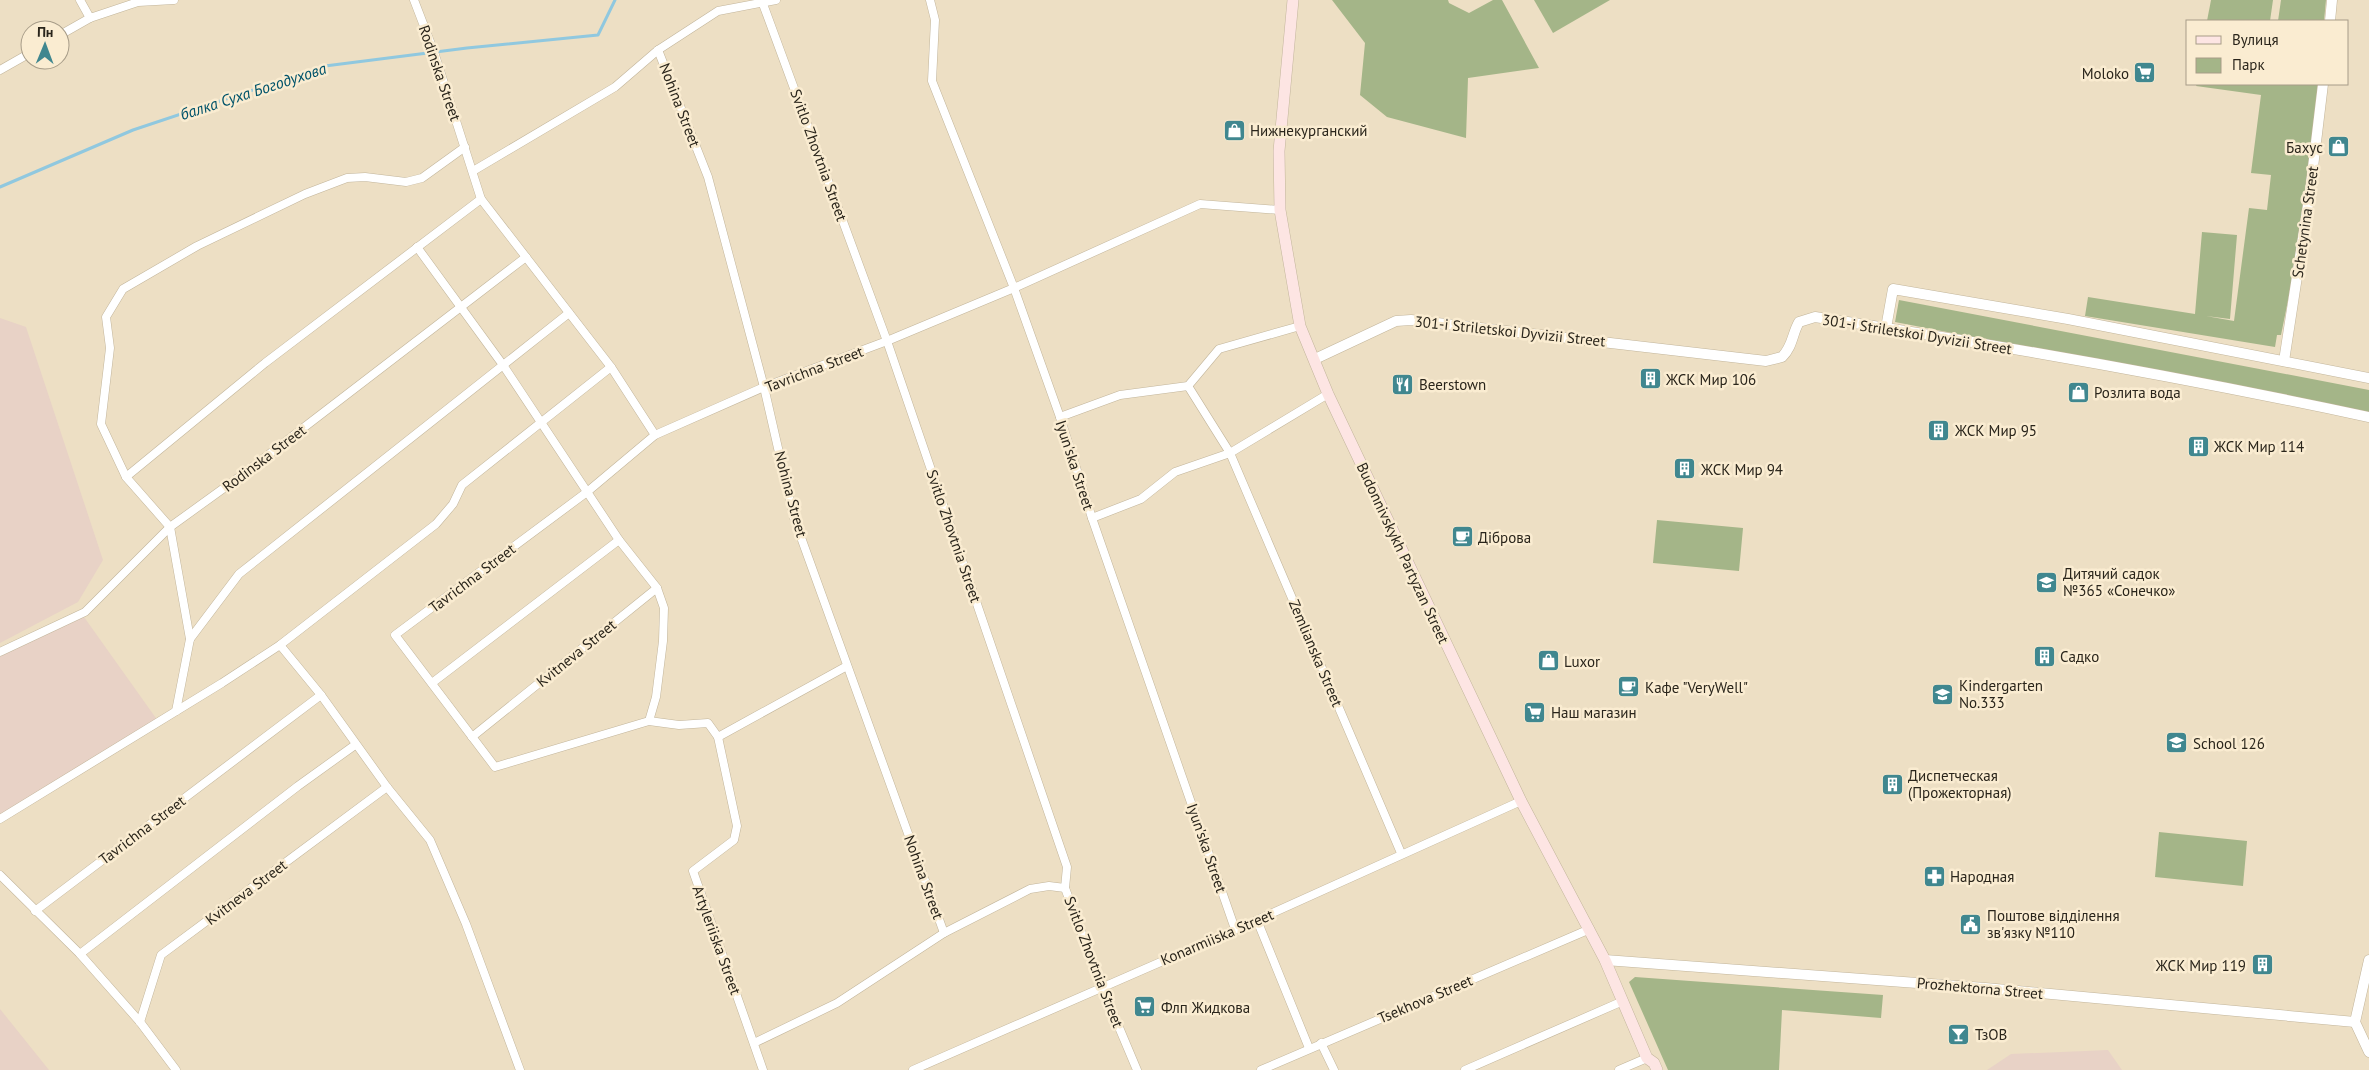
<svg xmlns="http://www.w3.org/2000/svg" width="2369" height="1070" viewBox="0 0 2369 1070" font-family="'PT Sans',sans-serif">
	<rect width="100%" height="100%" fill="#eddfc4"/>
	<g fill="#e8d2c6">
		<path d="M 0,318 L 26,327 L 103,560 L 78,602 L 0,643 Z"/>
		<path d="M 84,617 L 158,721 L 0,816 L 0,652 Z"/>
		<path d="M 0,1009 L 49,1070 L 0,1070 Z"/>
		<path d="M 2108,1050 L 2122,1070 L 1987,1070 L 2011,1054 Z"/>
	</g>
	<g fill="#a4b588">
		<path d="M 1332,0 L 1448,0 L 1449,3 L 1469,13 L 1493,0 L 1502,0 L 1539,68 L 1468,78 L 1466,138 L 1387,117 L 1360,95 L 1365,43 Z"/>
		<path d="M 1534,0 L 1610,0 L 1553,33 Z"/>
		<path d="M 2211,0 L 2273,0 L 2270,21 L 2207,21 Z"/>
		<path d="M 2281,0 L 2326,0 L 2324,21 L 2278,21 Z"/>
		<path d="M 2197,84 L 2319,84 L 2310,192 L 2281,335 L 2277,335 L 2275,347 L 2085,316 L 2088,297 L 2195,314 L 2202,232 L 2237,235 L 2230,319 L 2206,316 L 2234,321 L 2249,208 L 2267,210 L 2271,175 L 2251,173 L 2261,95 L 2196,86 Z"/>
		<path d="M 1899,300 L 2369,390 L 2369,413 L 1895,322 Z"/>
		<path d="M 1657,520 L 1743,528 L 1739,571 L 1653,563 Z"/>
		<path d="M 2159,832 L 2247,841 L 2243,886 L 2155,877 Z"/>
		<path d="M 1635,977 L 1883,995 L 1881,1018 L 1782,1010 L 1779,1070 L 1668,1070 L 1629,982 Z"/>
	</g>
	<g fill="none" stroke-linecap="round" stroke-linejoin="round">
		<path stroke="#90c8df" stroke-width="3" d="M 0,187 L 133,130 L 325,66 L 467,48 L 598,35 L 615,0"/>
		<defs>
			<g id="minor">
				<path d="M 80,0 L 90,18 L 138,2 L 174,0"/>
				<path d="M 414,0 L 434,52 L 481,199 L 611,367 L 655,435"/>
				<path d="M 930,0 L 935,20 L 932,81 L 1014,288 L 1060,417 L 1092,518 L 1235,929"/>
				<path d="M 763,4 L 887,341 L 1067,867 L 1065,888 L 1102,987 L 1137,1070"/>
				<path d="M 60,35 L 90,18"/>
				<path d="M 658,50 L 708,177 L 764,387 L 794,518 L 944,933"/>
				<path d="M 0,70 L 30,53"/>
				<path d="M 473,171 L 615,87 L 658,50 L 718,11 L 776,0"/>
				<path d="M 417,247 L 503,365 L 619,540 L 657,588 L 664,608 L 663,641 L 656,697 L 649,721"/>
				<path d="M 1188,386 L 1230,453 L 1401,853"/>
				<path d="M 1060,417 L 1120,395 L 1188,386 L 1219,349 L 1300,326"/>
				<path d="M 126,477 L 265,363 L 481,199"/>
				<path d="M 1092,518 L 1141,499 L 1175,472 L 1230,453 L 1328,394"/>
				<path d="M 190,639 L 170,527 L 126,477 L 101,424 L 110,348 L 106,317 L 123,289 L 197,246 L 305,194 L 347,178 L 365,177 L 406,182 L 422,178 L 465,147"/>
				<path d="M 280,645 L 321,695 L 387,787 L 430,840 L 466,924 L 520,1070"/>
				<path d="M 0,652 L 85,612 L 170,527 L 242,475 L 526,257"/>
				<path d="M 847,666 L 718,737 L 708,723 L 679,725 L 649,721 L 495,767 L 395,635 L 587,492 L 655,435 L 764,387 L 887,341 L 1014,288 L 1200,204 L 1280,210"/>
				<path d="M 432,683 L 619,540"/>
				<path d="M 176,711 L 190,639 L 239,574 L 569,313"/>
				<path d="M 472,737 L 657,588"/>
				<path d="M 718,737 L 737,826 L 734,840 L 693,871 L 763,1070"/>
				<path d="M 0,819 L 222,683 L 280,645 L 436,524 L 453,504 L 462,485 L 611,367"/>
				<path d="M 0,875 L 80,954 L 140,1022 L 176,1070"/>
				<path d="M 35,911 L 321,695"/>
				<path d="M 1257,920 L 1309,1048"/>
				<path d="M 80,954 L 298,786 L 355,745"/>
				<path d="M 140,1022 L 161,955 L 387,787"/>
				<path d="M 754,1043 L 837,1003 L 944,933 L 1030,889 L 1049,886 L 1065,888"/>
				<path d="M 1321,1043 L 1334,1070"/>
				<path d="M 913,1070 L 1257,920 L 1521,801"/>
				<path d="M 1261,1070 L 1590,929"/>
				<path d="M 1465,1070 L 1623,1001"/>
				<path d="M 1619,1070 L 1647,1058"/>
			</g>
			<g id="tertiary">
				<path d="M 2330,21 L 2332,0"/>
				<path d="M 1886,328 L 1893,289 L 2068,319 L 2369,378"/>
				<path d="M 1315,359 L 1396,321 L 1411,320 L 1766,361 L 1782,357 C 1793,346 1792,334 1799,322 L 1815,317 C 2000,345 2186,378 2369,417"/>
				<path d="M 2284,361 L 2310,192 L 2323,84"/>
				<path d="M 1605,960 L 1985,988 L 2355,1022"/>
				<path d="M 2369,960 L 2355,1022 L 2369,1052"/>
			</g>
			<path id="secondary" d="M 1293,0 L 1279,151 L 1280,210 L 1300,326 L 1328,394 L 1521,801 L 1605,960 L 1647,1058 L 1654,1063 L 1657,1070"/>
		</defs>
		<use href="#minor" stroke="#c2b59b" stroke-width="9"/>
		<use href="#tertiary" stroke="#c2b59b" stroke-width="11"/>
		<use href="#secondary" stroke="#c2b59b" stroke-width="12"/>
		<use href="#minor" stroke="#fff" stroke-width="8"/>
		<use href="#tertiary" stroke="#fff" stroke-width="10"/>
		<use href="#secondary" stroke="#fde5e3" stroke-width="11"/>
	</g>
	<defs>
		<symbol id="supermarket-square" viewBox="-11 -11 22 22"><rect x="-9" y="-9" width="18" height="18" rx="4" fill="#40878f" stroke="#faecd1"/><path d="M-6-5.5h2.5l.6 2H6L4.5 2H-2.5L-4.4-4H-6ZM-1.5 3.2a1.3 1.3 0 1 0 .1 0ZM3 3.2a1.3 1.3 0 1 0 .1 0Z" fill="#fff"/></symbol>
		<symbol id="shop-square" viewBox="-11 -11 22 22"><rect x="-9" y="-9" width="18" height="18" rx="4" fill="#40878f" stroke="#faecd1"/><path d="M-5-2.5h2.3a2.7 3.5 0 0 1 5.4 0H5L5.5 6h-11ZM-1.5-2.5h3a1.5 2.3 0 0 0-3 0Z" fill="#fff"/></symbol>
		<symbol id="building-square" viewBox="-11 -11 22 22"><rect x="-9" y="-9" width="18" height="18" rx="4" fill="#40878f" stroke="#faecd1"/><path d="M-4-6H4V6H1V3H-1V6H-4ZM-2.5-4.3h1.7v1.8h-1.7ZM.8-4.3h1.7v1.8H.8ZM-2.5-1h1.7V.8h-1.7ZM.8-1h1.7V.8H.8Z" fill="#fff"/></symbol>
		<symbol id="restaurant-square" viewBox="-11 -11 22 22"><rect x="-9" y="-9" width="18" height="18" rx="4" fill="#40878f" stroke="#faecd1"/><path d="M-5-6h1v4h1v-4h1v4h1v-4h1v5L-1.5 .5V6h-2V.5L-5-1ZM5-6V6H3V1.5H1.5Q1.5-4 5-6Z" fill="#fff"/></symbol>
		<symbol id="cafe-square" viewBox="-11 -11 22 22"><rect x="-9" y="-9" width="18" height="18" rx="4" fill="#40878f" stroke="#faecd1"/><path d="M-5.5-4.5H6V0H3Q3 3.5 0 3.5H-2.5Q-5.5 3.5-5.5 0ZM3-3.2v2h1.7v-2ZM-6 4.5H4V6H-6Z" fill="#fff"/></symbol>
		<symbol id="school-square" viewBox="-11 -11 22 22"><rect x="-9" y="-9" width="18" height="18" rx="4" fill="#40878f" stroke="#faecd1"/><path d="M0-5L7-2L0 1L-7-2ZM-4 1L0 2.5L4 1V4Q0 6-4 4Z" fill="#fff"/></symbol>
		<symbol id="pharmacy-square" viewBox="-11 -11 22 22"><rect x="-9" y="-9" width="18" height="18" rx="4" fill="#40878f" stroke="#faecd1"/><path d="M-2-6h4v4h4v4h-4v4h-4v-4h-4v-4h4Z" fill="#fff"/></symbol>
		<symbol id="civic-square" viewBox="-11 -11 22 22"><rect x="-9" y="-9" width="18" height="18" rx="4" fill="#40878f" stroke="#faecd1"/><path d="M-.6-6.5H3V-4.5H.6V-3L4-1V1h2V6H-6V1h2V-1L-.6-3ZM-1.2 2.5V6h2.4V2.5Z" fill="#fff"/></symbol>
		<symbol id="bar-square" viewBox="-11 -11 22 22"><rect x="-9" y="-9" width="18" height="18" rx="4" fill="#40878f" stroke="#faecd1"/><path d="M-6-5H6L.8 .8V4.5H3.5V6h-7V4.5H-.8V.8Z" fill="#fff"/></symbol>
	</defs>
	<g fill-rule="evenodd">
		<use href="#supermarket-square" x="2132" y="60" width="25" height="25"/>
		<use href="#shop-square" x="1222" y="118" width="25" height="25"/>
		<use href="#shop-square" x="2326" y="134" width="25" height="25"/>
		<use href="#building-square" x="1638" y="366" width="25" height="25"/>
		<use href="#restaurant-square" x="1390" y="372" width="25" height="25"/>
		<use href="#shop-square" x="2066" y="380" width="25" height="25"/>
		<use href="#building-square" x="1926" y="418" width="25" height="25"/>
		<use href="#building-square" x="2186" y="434" width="25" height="25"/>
		<use href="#building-square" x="1672" y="456" width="25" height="25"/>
		<use href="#cafe-square" x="1450" y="524" width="25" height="25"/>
		<use href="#school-square" x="2034" y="570" width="25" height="25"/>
		<use href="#building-square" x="2032" y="644" width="25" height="25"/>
		<use href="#shop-square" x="1536" y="648" width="25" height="25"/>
		<use href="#cafe-square" x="1616" y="674" width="25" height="25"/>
		<use href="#school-square" x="1930" y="682" width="25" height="25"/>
		<use href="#supermarket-square" x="1522" y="700" width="25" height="25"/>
		<use href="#school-square" x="2164" y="730" width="25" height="25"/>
		<use href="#building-square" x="1880" y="772" width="25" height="25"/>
		<use href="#pharmacy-square" x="1922" y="864" width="25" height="25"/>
		<use href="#civic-square" x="1958" y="912" width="25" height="25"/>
		<use href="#building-square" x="2250" y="952" width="25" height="25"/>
		<use href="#supermarket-square" x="1132" y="994" width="25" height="25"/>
		<use href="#bar-square" x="1946" y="1022" width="25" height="25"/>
	</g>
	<g text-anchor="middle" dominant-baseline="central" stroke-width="5" stroke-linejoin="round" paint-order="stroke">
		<g font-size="15" fill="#2a251b" stroke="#faecd1">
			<text transform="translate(440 73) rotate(71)">Rodinska Street</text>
			<text transform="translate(680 105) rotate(69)">Nohina Street</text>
			<text transform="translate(819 155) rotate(70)">Svitlo Zhovtnia Street</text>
			<text transform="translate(2305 222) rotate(-82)">Schetynina Street</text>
			<text transform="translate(1510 331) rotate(6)">301-i Striletskoi Dyvizii Street</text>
			<text transform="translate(1917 334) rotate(9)">301-i Striletskoi Dyvizii Street</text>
			<text transform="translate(814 369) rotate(-21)">Tavrichna Street</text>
			<text transform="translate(264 458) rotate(-37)">Rodinska Street</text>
			<text transform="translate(1075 465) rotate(72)">Iyun'ska Street</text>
			<text transform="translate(791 494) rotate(75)">Nohina Street</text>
			<text transform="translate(954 536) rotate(71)">Svitlo Zhovtnia Street</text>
			<text transform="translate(1403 553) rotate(65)">Budonnivskykh Partyzan Street</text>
			<text transform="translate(472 578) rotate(-37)">Tavrichna Street</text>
			<text transform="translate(576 653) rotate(-39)">Kvitneva Street</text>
			<text transform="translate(1316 653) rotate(67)">Zemlianska Street</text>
			<text transform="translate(142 830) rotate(-37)">Tavrichna Street</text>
			<text transform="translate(1207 848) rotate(71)">Iyun'ska Street</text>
			<text transform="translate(924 877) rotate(70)">Nohina Street</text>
			<text transform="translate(246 892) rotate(-37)">Kvitneva Street</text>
			<text transform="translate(1217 937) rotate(-23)">Konarmiiska Street</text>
			<text transform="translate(717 940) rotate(70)">Artyleriiska Street</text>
			<text transform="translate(1094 962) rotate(69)">Svitlo Zhovtnia Street</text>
			<text transform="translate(1980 988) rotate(5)">Prozhektorna Street</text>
			<text transform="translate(1425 999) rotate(-23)">Tsekhova Street</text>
		</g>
		<g font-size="15" fill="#2a251b" stroke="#faecd1" text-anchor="start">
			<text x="2129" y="73" text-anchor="end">Moloko</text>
			<text x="1250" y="130">Нижнекурганский</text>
			<text x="2323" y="147" text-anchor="end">Бахус</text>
			<text x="1666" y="379">ЖСК Мир 106</text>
			<text x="1419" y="384">Beerstown</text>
			<text x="2094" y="392">Розлита вода</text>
			<text x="1955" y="430">ЖСК Мир 95</text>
			<text x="2214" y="446">ЖСК Мир 114</text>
			<text x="1701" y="469">ЖСК Мир 94</text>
			<text x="1478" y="537">Діброва</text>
			<text x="2063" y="573">Дитячий садок<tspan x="2063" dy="17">№365 «Сонечко»</tspan></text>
			<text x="2060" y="656">Садко</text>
			<text x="1564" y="661">Luxor</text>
			<text x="1959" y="685">Kindergarten<tspan x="1959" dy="17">No.333</tspan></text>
			<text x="1645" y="687">Кафе "VeryWell"</text>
			<text x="1551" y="712">Наш магазин</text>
			<text x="2193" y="743">School 126</text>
			<text x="1908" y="775">Диспетческая<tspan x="1908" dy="17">(Прожекторная)</tspan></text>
			<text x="1950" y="876">Народная</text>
			<text x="1987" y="915">Поштове відділення<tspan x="1987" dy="17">зв'язку №110</tspan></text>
			<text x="2246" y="965" text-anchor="end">ЖСК Мир 119</text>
			<text x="1161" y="1007">Флп Жидкова</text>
			<text x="1975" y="1034">ТзОВ</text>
		</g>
		<g font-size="16" font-style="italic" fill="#01536a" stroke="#faecd1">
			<text transform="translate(253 91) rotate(-18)">балка Суха Богодухова</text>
		</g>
	</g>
	<rect x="2186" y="20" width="162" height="65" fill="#faecd1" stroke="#a79c88"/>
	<rect x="2196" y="36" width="25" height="8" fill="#fde5e3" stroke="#a79c88"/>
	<text x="2232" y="45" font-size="15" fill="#2a251b">Вулиця</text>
	<rect x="2196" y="58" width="25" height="15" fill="#a4b588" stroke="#a79c88"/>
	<text x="2232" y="70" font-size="15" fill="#2a251b">Парк</text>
	<g transform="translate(45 45) rotate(1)"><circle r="24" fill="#faecd1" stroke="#a79c88"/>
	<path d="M0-4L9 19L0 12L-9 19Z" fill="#40878f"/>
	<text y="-8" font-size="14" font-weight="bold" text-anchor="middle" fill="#2a251b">Пн</text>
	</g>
</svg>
